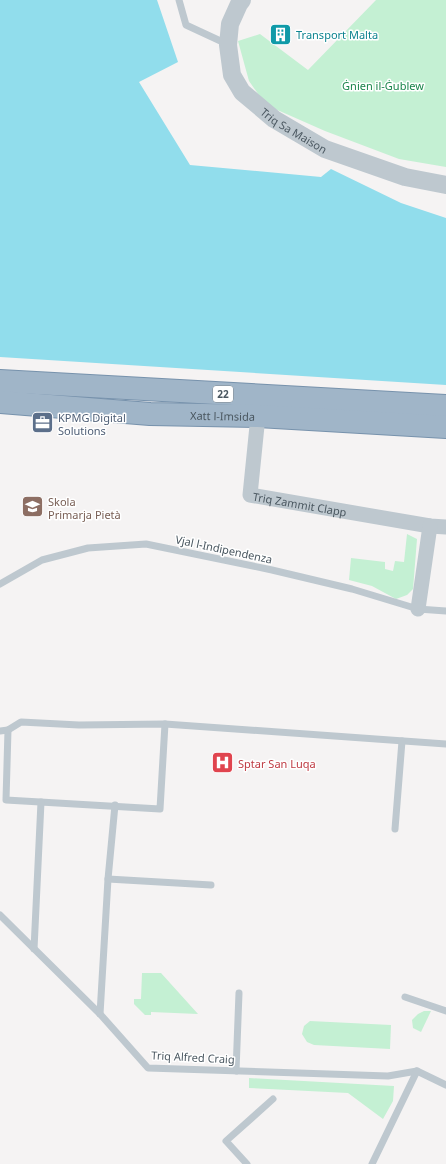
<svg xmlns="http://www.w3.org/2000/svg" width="446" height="1164" viewBox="0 0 446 1164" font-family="'Noto Sans',sans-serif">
	<rect width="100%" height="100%" fill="#f5f3f3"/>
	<g fill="#c4f0d3">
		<path d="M 376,0 L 446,0 L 446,167 L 399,159 L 325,131 L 266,105 L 249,81 L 238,41 L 260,34 L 308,70 Z"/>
		<path d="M 407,534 L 417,539 L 413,589 L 407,595 L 396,599 L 372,586 L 349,580 L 351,558 L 385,562 L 385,569 L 393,571 L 395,561 L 404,562 Z"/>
		<path d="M 142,973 L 161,973 L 198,1014 L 151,1012 L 151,1015 L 145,1015 L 134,1004 L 134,999 L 141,999 Z"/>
		<path d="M 424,1011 L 431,1011 L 421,1032 L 413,1028 L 412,1020 L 418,1014 Z"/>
		<path d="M 310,1021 L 391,1025 L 390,1049 L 314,1045 L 307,1042 L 302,1034 L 304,1026 Z"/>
		<path d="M 249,1078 L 394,1086 L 393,1101 L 383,1119 L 348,1093 L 249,1088 Z"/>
	</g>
	<path fill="#91ddec" d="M 0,0 L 157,0 L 178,62 L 139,82 L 190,165 L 321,177 L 331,169 L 401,203 L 446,218 L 446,385 L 0,357 Z"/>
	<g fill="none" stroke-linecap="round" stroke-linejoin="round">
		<defs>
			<g id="trunk">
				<path d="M 0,381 L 446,406"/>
				<path id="s3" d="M 0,402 L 150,414 L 258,416 L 446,427"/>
			</g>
		</defs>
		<use href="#trunk" stroke="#7792ac" stroke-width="24"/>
		<g stroke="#bec8cf" stroke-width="7">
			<path d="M 179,0 L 186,25 L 227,44"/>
			<path d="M 0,584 L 42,560 L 88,548 L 146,544 L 272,570 L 352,589 L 418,609 L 446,611"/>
			<path d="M 8,730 L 6,800 L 160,809 L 165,724"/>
			<path d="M 0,731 L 8,730 L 21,722 L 79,725 L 165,724 L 446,744"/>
			<path d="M 395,829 L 402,741"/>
			<path d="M 108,879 L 211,885"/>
			<path d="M 0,915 L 100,1014 L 148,1068 L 388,1076 L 417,1071 L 446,1085"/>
			<path d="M 34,949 L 41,802"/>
			<path d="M 405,997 L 446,1011"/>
			<path d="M 100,1014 L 108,879 L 115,805"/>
			<path d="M 236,1071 L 239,993"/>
			<path d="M 247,1164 L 226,1141 L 273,1099"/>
			<path d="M 372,1164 L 417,1071"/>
		</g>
		<g stroke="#bec8cf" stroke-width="15">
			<path id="s1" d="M 258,416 L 250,495 L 430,526 L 446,527"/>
			<path d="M 418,609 L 430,526"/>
		</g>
		<path stroke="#bec8cf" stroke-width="18" id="s2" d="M 242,0 L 239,4 L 230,24 L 228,45 L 232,75 L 242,92 L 274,119 L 325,149 L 405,177 L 446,185"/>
		<use href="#trunk" stroke="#a0b5c8" stroke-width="22"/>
	</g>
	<defs>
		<symbol id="building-square" viewBox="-11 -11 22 22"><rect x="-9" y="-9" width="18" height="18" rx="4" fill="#0f9aa8" stroke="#fff"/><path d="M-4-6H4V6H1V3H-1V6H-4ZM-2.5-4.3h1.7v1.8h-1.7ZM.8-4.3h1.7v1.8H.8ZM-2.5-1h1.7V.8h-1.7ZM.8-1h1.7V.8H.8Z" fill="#fff"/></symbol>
		<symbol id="office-square" viewBox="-11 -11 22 22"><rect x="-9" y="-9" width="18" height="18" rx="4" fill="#5c6f8a" stroke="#fff"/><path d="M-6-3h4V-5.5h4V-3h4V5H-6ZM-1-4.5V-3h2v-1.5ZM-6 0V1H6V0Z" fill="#fff"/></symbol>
		<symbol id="school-square" viewBox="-11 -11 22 22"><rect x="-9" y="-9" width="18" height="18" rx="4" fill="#8d6e63" stroke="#fff"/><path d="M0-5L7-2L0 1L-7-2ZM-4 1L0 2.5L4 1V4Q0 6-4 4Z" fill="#fff"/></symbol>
		<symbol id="hospital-square" viewBox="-11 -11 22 22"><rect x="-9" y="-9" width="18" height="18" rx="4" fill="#e0444e" stroke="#fff"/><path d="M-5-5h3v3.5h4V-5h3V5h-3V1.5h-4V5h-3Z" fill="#fff"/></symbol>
	</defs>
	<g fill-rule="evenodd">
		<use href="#building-square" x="268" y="22" width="25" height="25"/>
		<use href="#office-square" x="30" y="410" width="25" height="25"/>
		<use href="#school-square" x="20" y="494" width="25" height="25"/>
		<use href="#hospital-square" x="210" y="750" width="25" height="25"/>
	</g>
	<g text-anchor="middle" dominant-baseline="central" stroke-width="3" stroke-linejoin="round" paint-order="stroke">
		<rect fill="#fff" stroke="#808990" stroke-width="1" x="213" y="386" width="20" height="16" rx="3"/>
		<g font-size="10" font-weight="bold" fill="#4a5760">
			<text x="223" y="394">22</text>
		</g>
		<g font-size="11" fill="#0d838f" stroke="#fff" text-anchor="start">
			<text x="296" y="34">Transport Malta</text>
		</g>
		<g font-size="11" fill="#19844a" stroke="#fff">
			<text x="383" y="85">Ġnien il-Ġublew</text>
		</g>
		<g font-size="11" fill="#4a5760" stroke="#fff">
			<text stroke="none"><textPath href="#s2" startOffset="163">Triq Sa Maison</textPath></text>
			<text stroke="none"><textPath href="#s3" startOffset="223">Xatt l-Imsida</textPath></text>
			<text stroke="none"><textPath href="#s1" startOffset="130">Triq Zammit Clapp</textPath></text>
			<text transform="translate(224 549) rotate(12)">Vjal l-Indipendenza</text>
			<text transform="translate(193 1057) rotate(3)">Triq Alfred Craig</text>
		</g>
		<g font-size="11" fill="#4e5e75" stroke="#fff" text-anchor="start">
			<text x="58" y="417">KPMG Digital<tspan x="58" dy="13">Solutions</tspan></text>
		</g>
		<g font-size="11" fill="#785e54" stroke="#fff" text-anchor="start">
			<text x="48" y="501">Skola<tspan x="48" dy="13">Primarja Pietà</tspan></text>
		</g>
		<g font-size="11" fill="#be3a42" stroke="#fff" text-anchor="start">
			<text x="238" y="763">Sptar San Luqa</text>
		</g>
	</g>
</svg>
